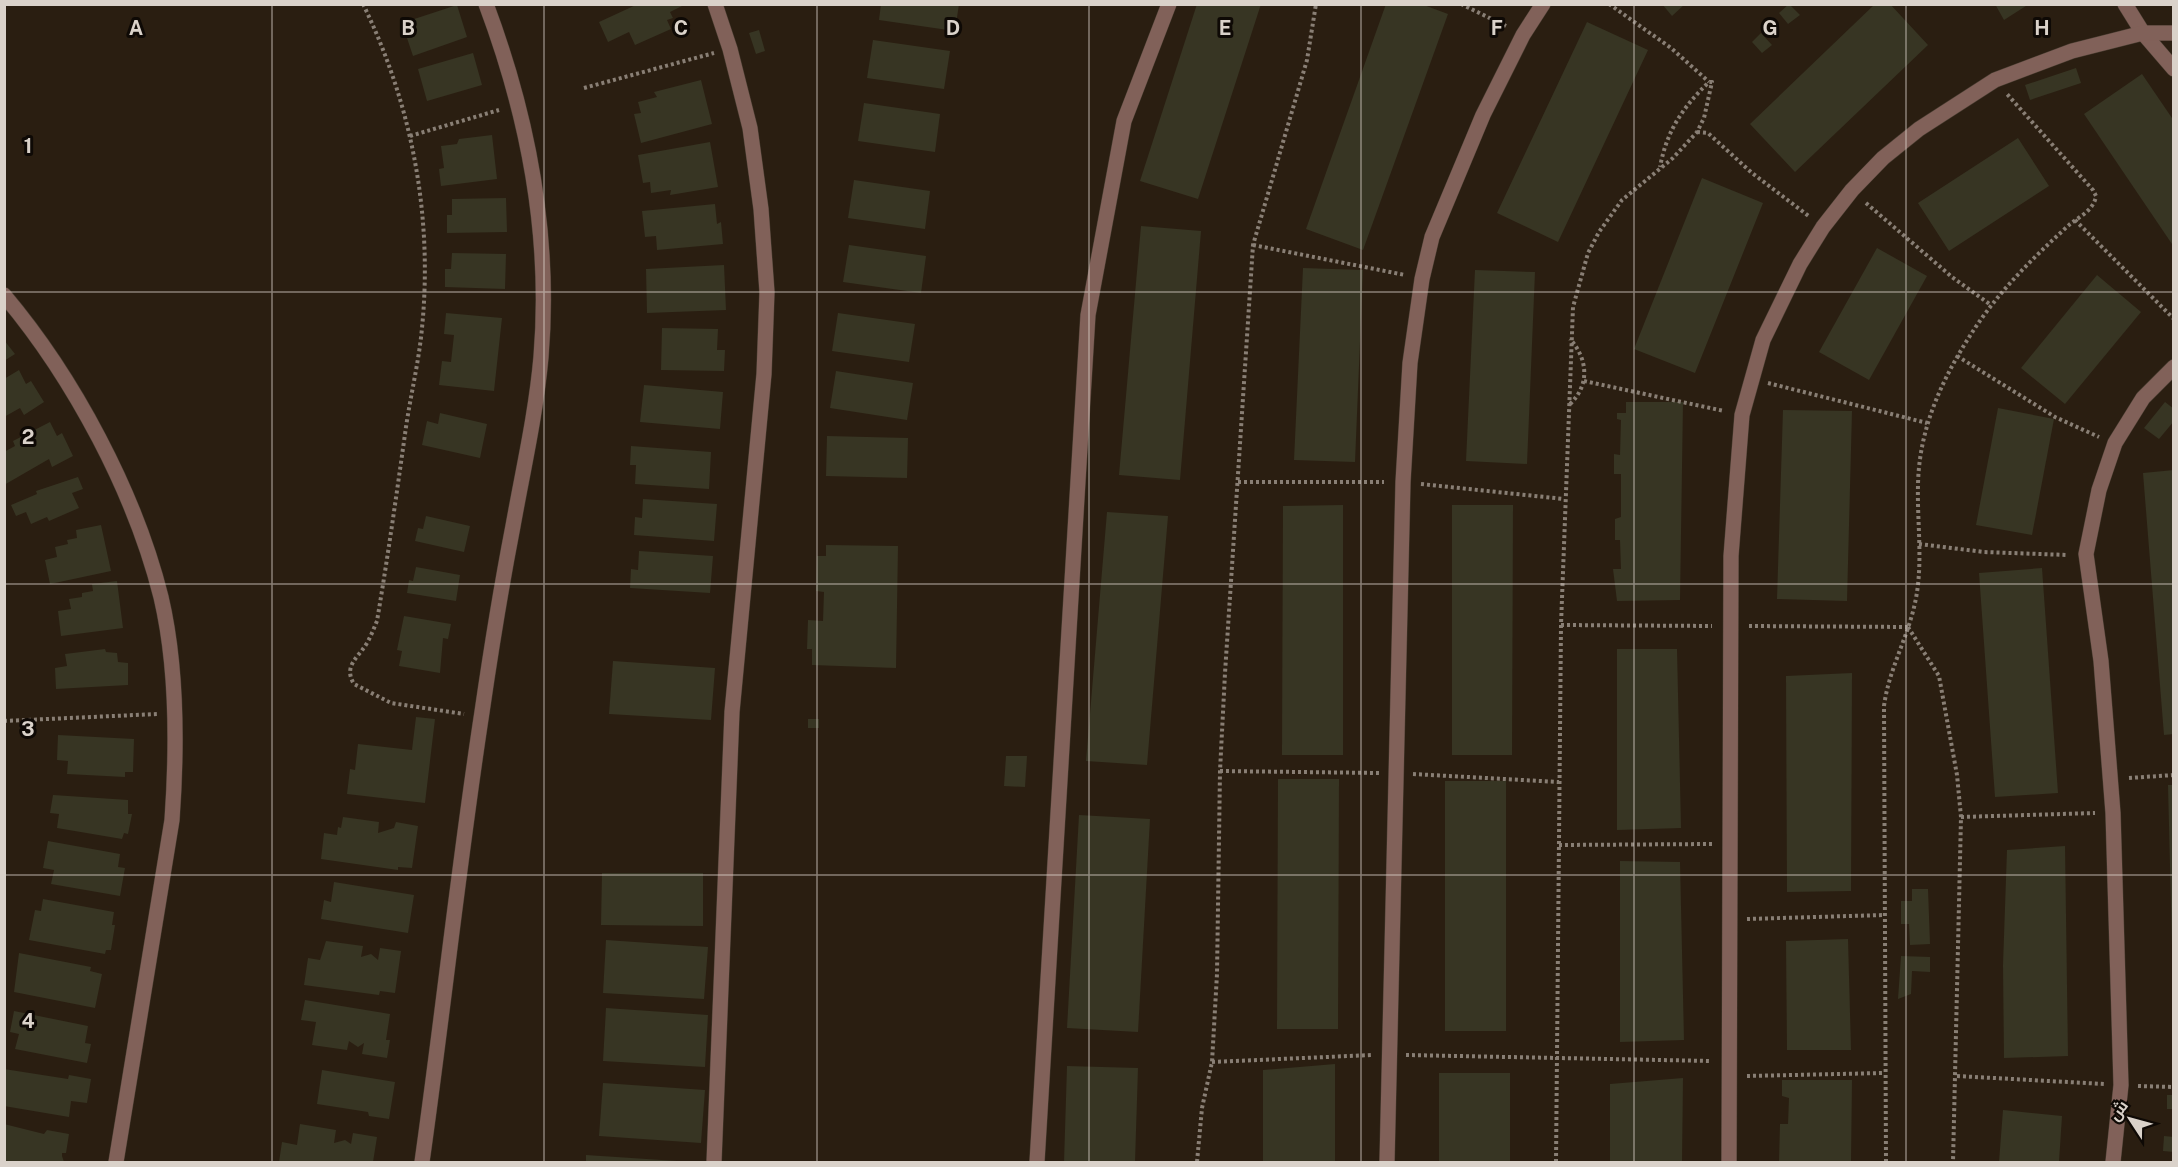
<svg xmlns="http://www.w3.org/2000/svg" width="2178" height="1167" viewBox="0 0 2178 1167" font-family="'Public Sans',Cairo,sans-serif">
	<rect width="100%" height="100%" fill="#2a1e11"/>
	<g fill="#373523">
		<path d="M 638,4 L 686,4 L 670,12 L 673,18 L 667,20 L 671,29 L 635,45 L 629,32 L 608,42 L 599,22 Z"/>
		<path d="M 881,4 L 959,4 L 955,31 L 879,20 Z"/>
		<path d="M 1197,4 L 1261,4 L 1198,199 L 1140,181 Z"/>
		<path d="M 1386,4 L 1421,4 L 1448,14 L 1363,250 L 1306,229 Z"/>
		<path d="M 1662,4 L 1685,4 L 1672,16 Z"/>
		<path d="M 1789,4 L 1800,15 L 1788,24 L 1779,13 Z"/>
		<path d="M 1875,4 L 1890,4 L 1928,45 L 1795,172 L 1750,124 Z"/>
		<path d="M 1995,4 L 2029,4 L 2004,20 Z"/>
		<path d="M 457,5 L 467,37 L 413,56 L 402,23 Z"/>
		<path d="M 1587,22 L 1648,50 L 1558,242 L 1497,213 Z"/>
		<path d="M 759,30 L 765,51 L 756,54 L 749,33 Z"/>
		<path d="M 1761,33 L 1772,45 L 1762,53 L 1752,42 Z"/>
		<path d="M 873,40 L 950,51 L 944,89 L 867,78 Z"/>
		<path d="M 473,53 L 482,85 L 427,101 L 418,69 Z"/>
		<path d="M 2076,68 L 2081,83 L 2030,100 L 2025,85 Z"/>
		<path d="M 2142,74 L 2174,121 L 2174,247 L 2084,114 Z"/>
		<path d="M 701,80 L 712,124 L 641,143 L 634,114 L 641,113 L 638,102 L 657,97 L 654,92 Z"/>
		<path d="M 864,103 L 940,114 L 935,152 L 858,141 Z"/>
		<path d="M 492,135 L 497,179 L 441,186 L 439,169 L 444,168 L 441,146 L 457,144 L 459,139 Z"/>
		<path d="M 2018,138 L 2049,186 L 1949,251 L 1918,203 Z"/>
		<path d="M 710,142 L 718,187 L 670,195 L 671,190 L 651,193 L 650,182 L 643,183 L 638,155 Z"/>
		<path d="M 1702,178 L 1763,203 L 1695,373 L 1634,349 Z"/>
		<path d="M 854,180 L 930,191 L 925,229 L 848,218 Z"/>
		<path d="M 506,198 L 507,232 L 447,233 L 447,215 L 452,215 L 452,199 Z"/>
		<path d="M 715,204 L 717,224 L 721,222 L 723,244 L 657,250 L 656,236 L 645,237 L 642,211 Z"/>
		<path d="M 1141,226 L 1201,231 L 1180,480 L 1119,475 Z"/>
		<path d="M 849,245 L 926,256 L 921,293 L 843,282 Z"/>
		<path d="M 1877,248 L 1927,276 L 1869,380 L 1819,352 Z"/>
		<path d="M 452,253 L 506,254 L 505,289 L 445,287 L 445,269 L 451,269 Z"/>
		<path d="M 724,265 L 726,310 L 647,313 L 646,269 Z"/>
		<path d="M 1303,268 L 1363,270 L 1355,462 L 1294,460 Z"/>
		<path d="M 1475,270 L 1535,272 L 1527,464 L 1466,461 Z"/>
		<path d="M 2097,275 L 2141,312 L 2065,404 L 2021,368 Z"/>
		<path d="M 446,313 L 502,318 L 494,391 L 439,385 L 442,361 L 451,362 L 454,335 L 444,334 Z"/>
		<path d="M 838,313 L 915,324 L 909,362 L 832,351 Z"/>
		<path d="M 662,328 L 718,329 L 717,350 L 725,350 L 724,371 L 661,370 Z"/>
		<path d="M 4,340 L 15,354 L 4,361 Z"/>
		<path d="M 19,370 L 26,384 L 31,381 L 44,402 L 24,415 L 20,408 L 4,417 L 4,379 Z"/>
		<path d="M 836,371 L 913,383 L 907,420 L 830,408 Z"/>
		<path d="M 644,385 L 723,392 L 720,429 L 640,422 Z"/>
		<path d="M 1626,402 L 1683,402 L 1680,600 L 1617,601 L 1613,569 L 1621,569 L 1620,540 L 1615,540 L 1615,519 L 1621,517 L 1621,474 L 1614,474 L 1614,454 L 1620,455 L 1621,420 L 1617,419 L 1617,413 L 1626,413 Z"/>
		<path d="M 2165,402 L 2174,409 L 2174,421 L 2159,439 L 2144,428 Z"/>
		<path d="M 1998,408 L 2054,419 L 2032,535 L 1976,525 Z"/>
		<path d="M 1783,410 L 1852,411 L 1847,601 L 1777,599 Z"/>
		<path d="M 440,413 L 487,424 L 480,458 L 422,445 L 427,421 L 438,424 Z"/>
		<path d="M 50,422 L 57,436 L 62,433 L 73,456 L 52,467 L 49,459 L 4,485 L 4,452 L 15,446 L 13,441 Z"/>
		<path d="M 827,436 L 908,438 L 907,478 L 826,476 Z"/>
		<path d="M 631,446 L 711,452 L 709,489 L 635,484 L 636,465 L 630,465 Z"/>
		<path d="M 2174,470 L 2174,734 L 2164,735 L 2143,473 Z"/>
		<path d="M 78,477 L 83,489 L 72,493 L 79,508 L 49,521 L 47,517 L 31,524 L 26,512 L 16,516 L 11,505 L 37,494 L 36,491 Z"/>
		<path d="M 643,499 L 717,504 L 714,541 L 634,535 L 635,517 L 642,518 Z"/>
		<path d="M 1343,505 L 1343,755 L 1282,755 L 1283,506 Z"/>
		<path d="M 1452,505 L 1513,505 L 1512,755 L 1452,755 Z"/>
		<path d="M 1107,512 L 1168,516 L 1147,765 L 1086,761 Z"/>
		<path d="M 426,516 L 470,526 L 464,552 L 415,541 L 418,528 L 423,529 Z"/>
		<path d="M 101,525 L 111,571 L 50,584 L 45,560 L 57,557 L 55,547 L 68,544 L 67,540 L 77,538 L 76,530 Z"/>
		<path d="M 826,545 L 898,546 L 896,668 L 812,665 L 812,649 L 807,649 L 808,620 L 823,621 L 824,592 L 816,591 L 817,556 L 826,556 Z"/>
		<path d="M 639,551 L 713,556 L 710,593 L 630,588 L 631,569 L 638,570 Z"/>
		<path d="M 416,567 L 460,575 L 456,601 L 407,593 L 409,580 L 413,581 Z"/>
		<path d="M 2042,568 L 2058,793 L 1995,797 L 1979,573 Z"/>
		<path d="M 117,581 L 123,628 L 61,636 L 58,611 L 71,609 L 69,599 L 82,597 L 82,593 L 93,591 L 92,584 Z"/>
		<path d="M 404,616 L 451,624 L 448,639 L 443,638 L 440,673 L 399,666 L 402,651 L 397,650 Z"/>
		<path d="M 105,649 L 106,652 L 117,653 L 118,662 L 128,663 L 128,685 L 56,689 L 55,668 L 67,666 L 65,654 Z"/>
		<path d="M 1617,649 L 1677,649 L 1681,828 L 1617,830 Z"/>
		<path d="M 613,661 L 715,668 L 711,720 L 609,714 Z"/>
		<path d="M 1852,673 L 1851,891 L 1787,892 L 1786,676 Z"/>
		<path d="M 416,717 L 435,719 L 425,803 L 347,794 L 350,769 L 355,770 L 358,744 L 412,750 Z"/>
		<rect x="808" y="719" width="11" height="9"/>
		<path d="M 58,735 L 134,739 L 133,772 L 125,772 L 125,777 L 67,774 L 68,761 L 57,760 Z"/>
		<path d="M 1006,756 L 1027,756 L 1025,787 L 1004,786 Z"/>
		<path d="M 1278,779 L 1339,779 L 1338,1029 L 1277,1029 Z"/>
		<rect x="1445" y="781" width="61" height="250"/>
		<path d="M 2168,785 L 2174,785 L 2174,947 L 2172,947 Z"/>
		<path d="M 53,795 L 128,800 L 128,814 L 132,814 L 128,834 L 124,833 L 122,839 L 57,828 L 59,814 L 50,813 Z"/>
		<path d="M 1079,815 L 1150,819 L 1138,1032 L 1067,1028 Z"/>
		<path d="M 343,817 L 379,822 L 378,833 L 394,828 L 396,822 L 418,826 L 412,868 L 398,867 L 398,870 L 321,859 L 324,833 L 337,835 L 338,827 L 341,828 Z"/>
		<path d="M 48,841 L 120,854 L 118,867 L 125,868 L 120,896 L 51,884 L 54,870 L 43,868 Z"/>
		<path d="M 2065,846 L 2068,1056 L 2004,1058 L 2003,965 L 2007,850 Z"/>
		<path d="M 1620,861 L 1680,862 L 1684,1040 L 1620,1042 Z"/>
		<path d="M 602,873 L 703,873 L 703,926 L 601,925 Z"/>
		<path d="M 334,882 L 414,895 L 408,933 L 321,919 L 324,900 L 331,902 Z"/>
		<path d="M 1912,889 L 1928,889 L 1930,944 L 1910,945 L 1909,924 L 1901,924 L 1901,901 L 1912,901 Z"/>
		<path d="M 43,899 L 114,912 L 112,925 L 115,925 L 111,950 L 106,950 L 105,954 L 29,940 L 35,910 L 41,911 Z"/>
		<path d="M 1848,939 L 1851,1050 L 1787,1050 L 1786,941 Z"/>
		<path d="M 606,940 L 708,947 L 704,999 L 603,993 Z"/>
		<path d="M 326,941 L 363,946 L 361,957 L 371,954 L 378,960 L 380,948 L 401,951 L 395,993 L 380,991 L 379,995 L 304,985 L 308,958 L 320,960 Z"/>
		<path d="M 19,953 L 91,967 L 90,971 L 102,974 L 95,1008 L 14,992 Z"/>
		<path d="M 1901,956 L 1930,957 L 1930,972 L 1912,971 L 1911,994 L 1898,999 Z"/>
		<path d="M 305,1000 L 390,1014 L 386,1040 L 390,1040 L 387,1058 L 362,1054 L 364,1043 L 358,1047 L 349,1041 L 347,1050 L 312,1045 L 316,1022 L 301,1020 Z"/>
		<path d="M 606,1008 L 708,1015 L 705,1067 L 603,1061 Z"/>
		<path d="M 14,1011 L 88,1026 L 85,1043 L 91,1044 L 87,1063 L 15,1049 L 19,1034 L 10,1032 Z"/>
		<path d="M 1335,1064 L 1335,1162 L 1263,1162 L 1263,1070 Z"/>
		<path d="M 1067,1066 L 1138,1068 L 1135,1162 L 1064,1162 Z"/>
		<path d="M 4,1069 L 68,1079 L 69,1075 L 91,1079 L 87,1103 L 71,1101 L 69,1117 L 4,1106 Z"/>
		<path d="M 322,1070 L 395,1082 L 389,1119 L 369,1116 L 368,1112 L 317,1104 Z"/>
		<rect x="1439" y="1073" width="71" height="89"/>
		<path d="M 1683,1078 L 1682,1162 L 1610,1162 L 1610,1084 Z"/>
		<path d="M 1782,1080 L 1852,1080 L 1851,1162 L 1779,1162 L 1780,1124 L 1788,1124 L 1789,1098 L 1782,1096 Z"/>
		<path d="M 603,1083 L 705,1090 L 701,1143 L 599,1136 Z"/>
		<rect x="2167" y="1095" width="7" height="14"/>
		<path d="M 2003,1110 L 2062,1116 L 2059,1162 L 1999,1162 Z"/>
		<path d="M 4,1124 L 44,1134 L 47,1130 L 69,1134 L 66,1153 L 62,1153 L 62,1156 L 64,1162 L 4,1162 Z"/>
		<path d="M 300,1124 L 336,1130 L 334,1143 L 345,1140 L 351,1144 L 353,1133 L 377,1137 L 373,1162 L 279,1162 L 282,1142 L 297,1145 Z"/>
		<path d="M 2164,1136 L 2174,1137 L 2174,1152 L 2163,1151 Z"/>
		<path d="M 586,1155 L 677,1161 L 677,1162 L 586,1162 Z"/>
	</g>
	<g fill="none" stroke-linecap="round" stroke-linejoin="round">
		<defs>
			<g id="minor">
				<path d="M 2125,4 L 2143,33 L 2174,69"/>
				<path d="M 4,295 C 74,378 135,493 161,597 C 177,665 177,750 172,820 L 116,1162"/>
				<path d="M 422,1162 C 443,1013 459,862 482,712 C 491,650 501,588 513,526 C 523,470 536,414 541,357 C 551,237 528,116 486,4"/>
				<path d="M 714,1162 L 732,712 L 764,374 L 767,292 L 761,209 L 750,128 L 730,49 L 715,4"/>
				<path d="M 1037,1162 L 1088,315 L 1124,121 L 1169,4"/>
				<path d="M 1387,1162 L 1403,482 L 1410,363 L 1422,279 L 1432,237 L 1483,115 L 1523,35 L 1543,4"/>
				<path d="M 1729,1162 L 1731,556 L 1742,415 L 1763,340 L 1800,264 L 1823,227 L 1852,190 L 1883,158 L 1919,129 L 1995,80 L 2072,51 L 2143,33 L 2174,33"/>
				<path d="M 2113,1162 L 2121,1085 L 2113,813 L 2101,661 L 2086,554 L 2099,490 L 2115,443 L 2143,398 L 2174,367"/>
			</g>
		</defs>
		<use href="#minor" stroke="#463b2f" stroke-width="16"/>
		<g stroke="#897f75" stroke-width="4" stroke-dasharray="3 3" stroke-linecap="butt">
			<path d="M 363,4 C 412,105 433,216 422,328 C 419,361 411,393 406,427 C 397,491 388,556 377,621 C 374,628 371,636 367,643 C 358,658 343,666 354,684 L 391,703 L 464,714"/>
			<path d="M 1461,4 L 1506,26"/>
			<path d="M 1609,4 L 1671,48 L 1709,82"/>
			<path d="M 584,88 L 714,53"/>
			<path d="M 1697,132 L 1708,133 L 1752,173 L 1810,217"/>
			<path d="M 410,136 L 499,110"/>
			<path d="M 1866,203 L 1952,277 L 1991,305"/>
			<path d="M 2075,220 L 2174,319"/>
			<path d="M 1253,245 L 1405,275"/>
			<path d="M 1957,356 L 2055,417 L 2099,437"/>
			<path d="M 1584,381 L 1724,411"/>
			<path d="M 1768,383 L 1927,423"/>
			<path d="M 1570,404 C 1590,385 1588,359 1570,339"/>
			<path d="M 1238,482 L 1384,482"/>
			<path d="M 1421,484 L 1564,499"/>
			<path d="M 1919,544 L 1984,552 L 2067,555"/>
			<path d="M 1561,625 L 1712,626"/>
			<path d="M 1749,626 L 1908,627"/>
			<path d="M 1908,627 L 1939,676 L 1957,775 L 1961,817 L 1953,1162"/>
			<path d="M 4,721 L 157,714"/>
			<path d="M 1220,771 L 1379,773"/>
			<path d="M 1413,774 L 1559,782"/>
			<path d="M 2129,778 L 2174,775"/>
			<path d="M 1961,817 L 2095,813"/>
			<path d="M 1559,845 L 1712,844"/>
			<path d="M 1747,919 L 1884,915"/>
			<path d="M 1406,1055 L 1711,1061"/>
			<path d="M 1212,1062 L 1372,1055"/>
			<path d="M 1747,1076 L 1884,1073"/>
			<path d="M 1957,1076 L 2104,1084"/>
			<path d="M 2138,1086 L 2174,1087"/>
			<path d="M 1197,1162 L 1202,1108 L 1212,1062 L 1217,974 L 1220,771 L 1225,673 L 1253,245 L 1307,60 L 1316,4"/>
			<path d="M 1556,1162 L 1561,625 L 1573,307 L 1588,253 L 1599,232 L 1622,200 L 1673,158 L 1697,132 L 1704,118 L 1712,82 L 1709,82 C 1683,107 1667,130 1660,167"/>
			<path d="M 1886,1162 L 1884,706 C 1889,668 1909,636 1916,598 C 1923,561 1917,522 1918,485 C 1919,425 1945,373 1977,325 C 2003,287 2035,256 2069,225 C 2079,217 2094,210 2096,196 L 2093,190 L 2007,94"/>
		</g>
		<use href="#minor" stroke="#816159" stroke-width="15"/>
	</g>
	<path fill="none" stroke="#dad2ca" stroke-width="1.5" stroke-opacity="0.55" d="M 272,4 L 272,1162M 544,4 L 544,1162M 817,4 L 817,1162M 1089,4 L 1089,1162M 1361,4 L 1361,1162M 1634,4 L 1634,1162M 1906,4 L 1906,1162M 4,292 L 2174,292M 4,584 L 2174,584M 4,875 L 2174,875"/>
	<g font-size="20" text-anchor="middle" font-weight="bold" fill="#dad2ca" stroke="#0e0905" stroke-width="6" stroke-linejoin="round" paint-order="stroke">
		<text x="136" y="35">A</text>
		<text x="408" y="35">B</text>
		<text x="681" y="35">C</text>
		<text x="953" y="35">D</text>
		<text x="1225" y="35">E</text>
		<text x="1497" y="35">F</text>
		<text x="1770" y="35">G</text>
		<text x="2042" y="35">H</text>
		<text x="28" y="153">1</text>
		<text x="28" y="444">2</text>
		<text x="28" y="736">3</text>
		<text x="28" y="1028">4</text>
	</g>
	<rect width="2178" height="1167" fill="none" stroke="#dad2ca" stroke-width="12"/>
	<g transform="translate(2130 1119) rotate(306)" stroke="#0e0905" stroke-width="4.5" paint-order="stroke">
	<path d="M0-4.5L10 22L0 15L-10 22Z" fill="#dad2ca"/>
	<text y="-9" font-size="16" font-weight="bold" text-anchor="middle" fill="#dad2ca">ش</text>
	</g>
</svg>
